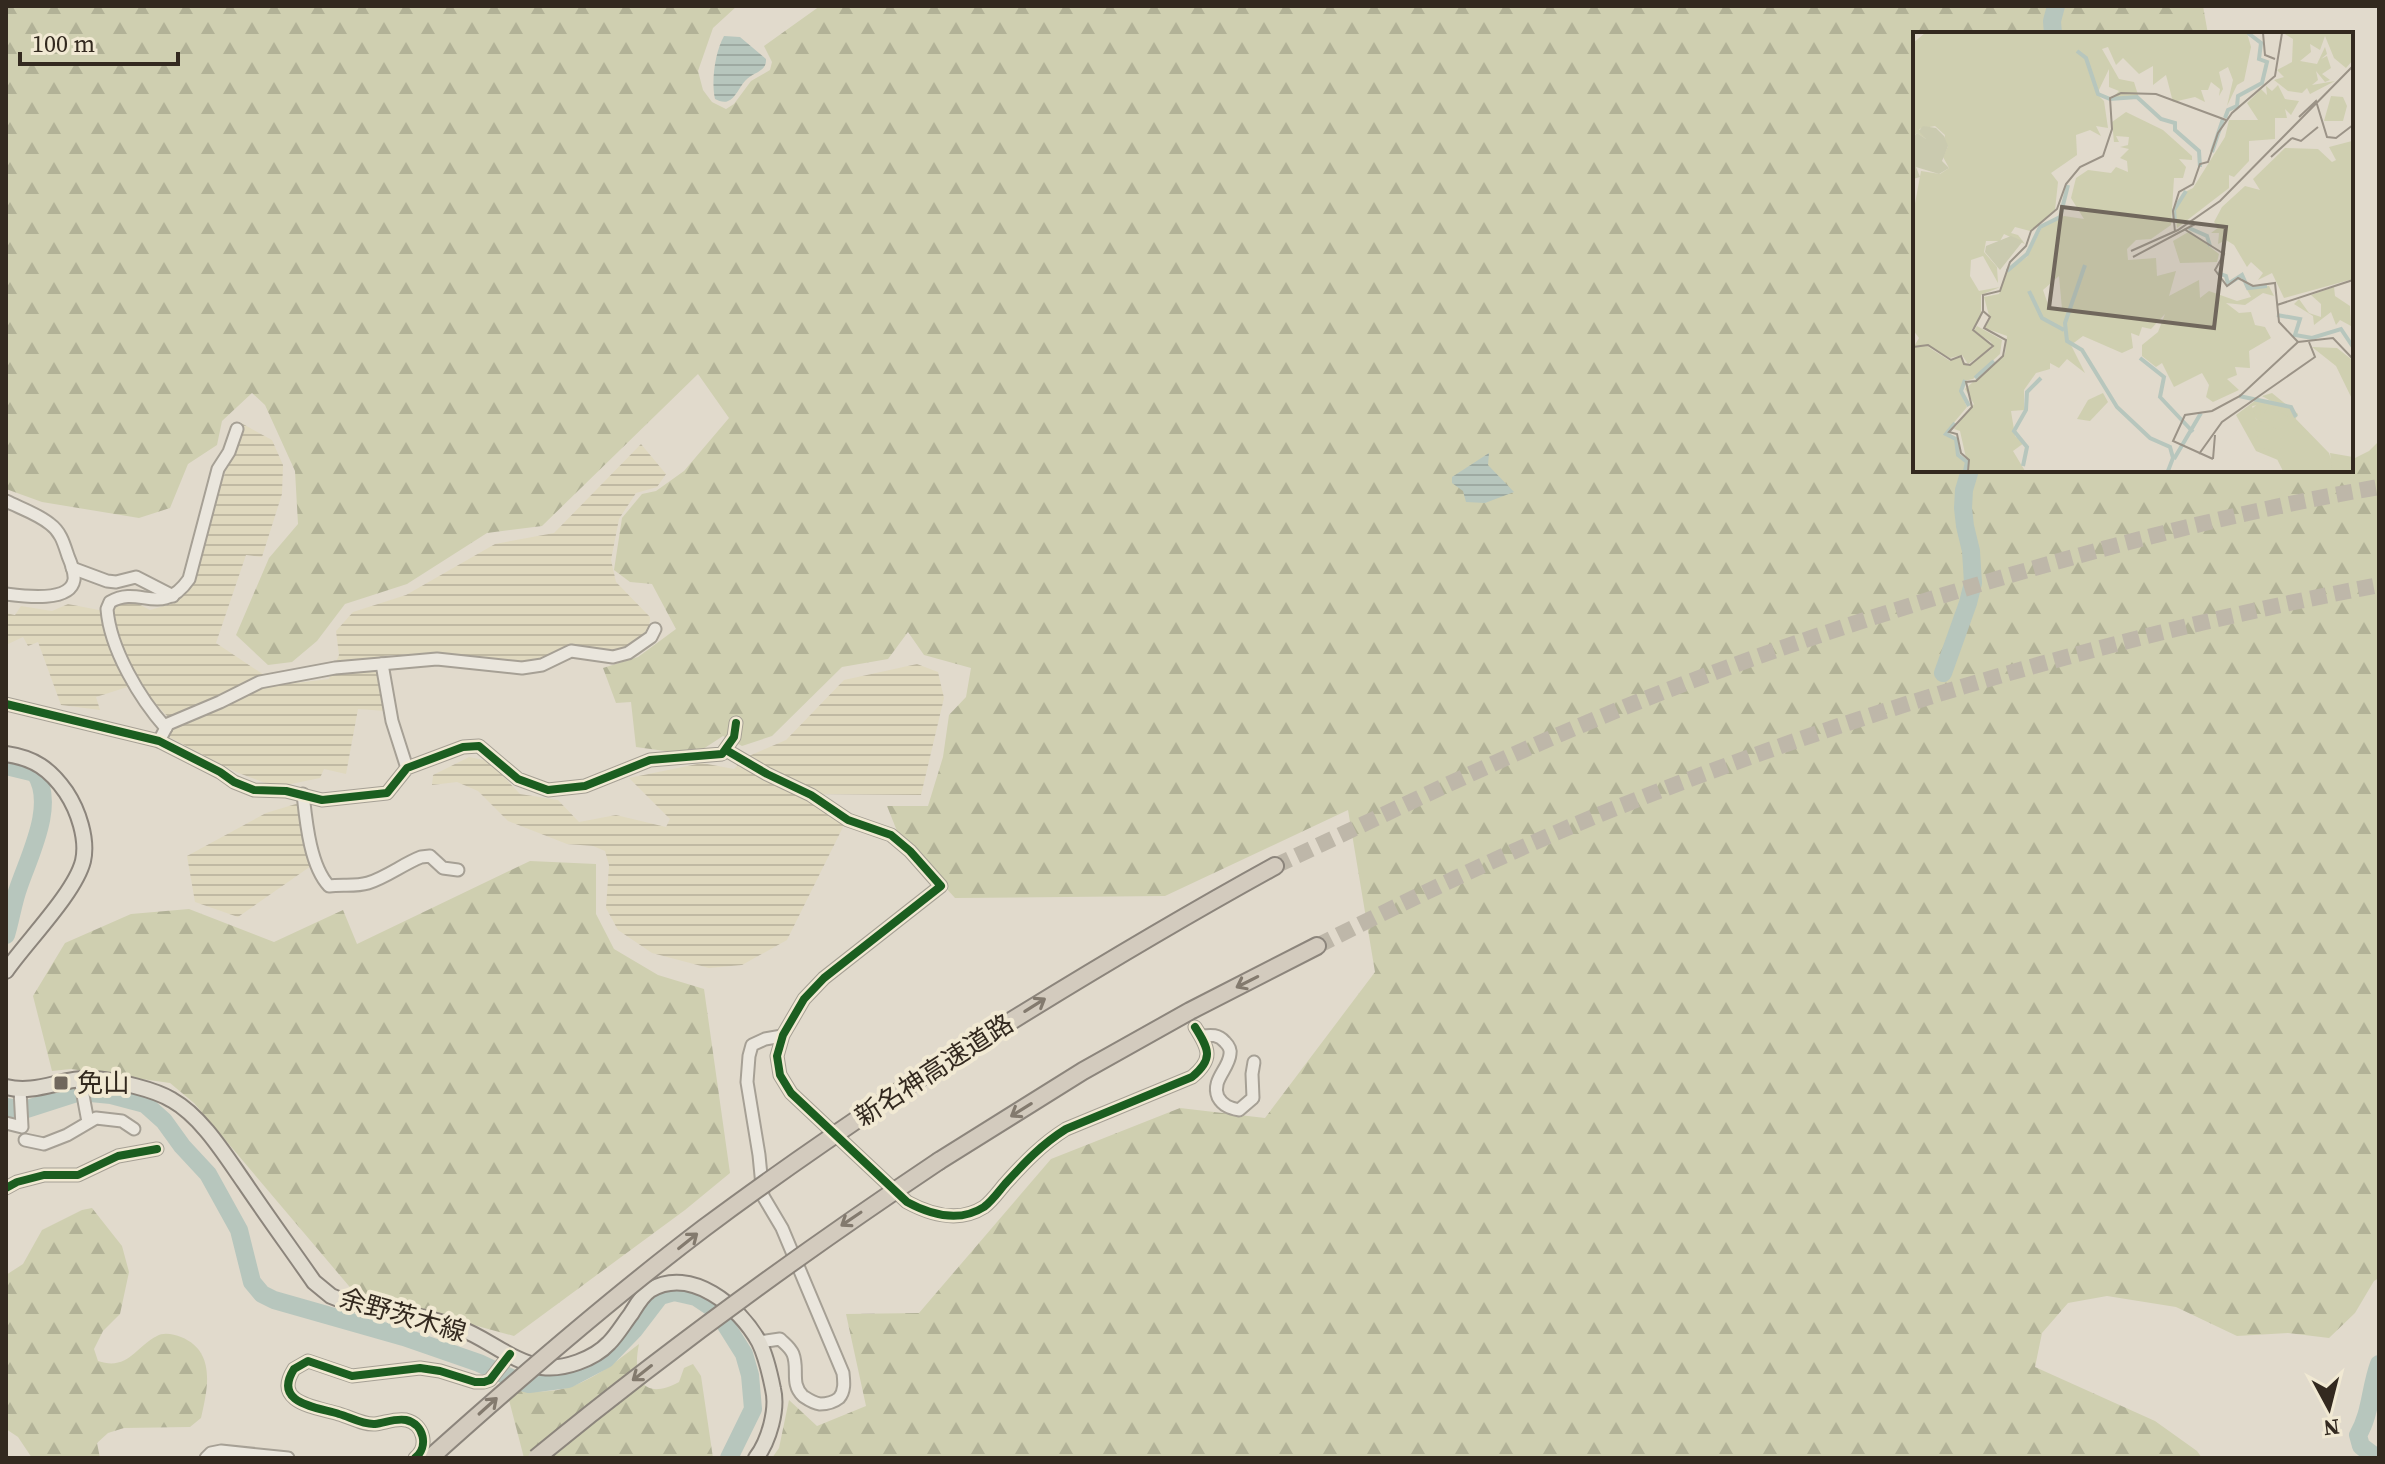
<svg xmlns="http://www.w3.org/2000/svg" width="2385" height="1464" viewBox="0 0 2385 1464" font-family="'Source Serif 4','Noto Sans JP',serif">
	<defs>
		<pattern id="farmland-rules" width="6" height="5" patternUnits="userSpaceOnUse" patternTransform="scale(2)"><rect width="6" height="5" fill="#dfd8be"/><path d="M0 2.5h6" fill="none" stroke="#c0b9a3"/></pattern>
		<pattern id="forest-firs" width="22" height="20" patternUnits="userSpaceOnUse" patternTransform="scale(2)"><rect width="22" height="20" fill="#cfcfb0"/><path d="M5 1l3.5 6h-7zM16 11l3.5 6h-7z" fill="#b2b297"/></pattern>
		<pattern id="water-rules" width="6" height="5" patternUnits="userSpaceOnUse" patternTransform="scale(2)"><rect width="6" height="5" fill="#b7c6bd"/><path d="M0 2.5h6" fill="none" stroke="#9eaaa2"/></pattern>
	</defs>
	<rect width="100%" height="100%" fill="#e1dacc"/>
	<g fill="url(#farmland-rules)">
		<path d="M 241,423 L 272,440 L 283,465 L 282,494 L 262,557 L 246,555 L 216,643 L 279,685 L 329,679 L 339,655 L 336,631 L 353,612 L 406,595 L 495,544 L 554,533 L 641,444 L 666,474 L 657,487 L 636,493 L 619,519 L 611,560 L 616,582 L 650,617 L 649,633 L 627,650 L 612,653 L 572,648 L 540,663 L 414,654 L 383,656 L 385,711 L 358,709 L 346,774 L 324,769 L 320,778 L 286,785 L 268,784 L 236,772 L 169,737 L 168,717 L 154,702 L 140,683 L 96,697 L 100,710 L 61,705 L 38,642 L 28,646 L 23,637 L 6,645 L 6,613 L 15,615 L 21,606 L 52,611 L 68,604 L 104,611 L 116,602 L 131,600 L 150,610 L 171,604 L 187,591 Z"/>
		<path d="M 917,664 L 938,672 L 944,698 L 921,795 L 813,794 L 844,825 L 787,940 L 742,965 L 709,968 L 652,953 L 618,930 L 606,908 L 609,865 L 605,851 L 593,846 L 567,844 L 508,821 L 478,791 L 457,782 L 432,785 L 433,775 L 469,757 L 489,761 L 520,794 L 558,800 L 579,822 L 616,815 L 666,827 L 670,819 L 629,778 L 702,763 L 734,769 L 744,758 L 786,740 L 844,680 Z"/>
		<path d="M 299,803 L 311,866 L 238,917 L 195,902 L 187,856 L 266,813 Z"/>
	</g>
	<g fill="url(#forest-firs)">
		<path d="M 6,6 L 737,6 L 713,28 L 698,71 L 703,90 L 712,102 L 726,109 L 734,104 L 751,81 L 770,70 L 772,62 L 764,46 L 820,6 L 2203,6 L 2208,34 L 1915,34 L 1915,470 L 2351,470 L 2351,460 L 2369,451 L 2379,441 L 2379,1278 L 2374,1281 L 2355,1313 L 2329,1338 L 2288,1333 L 2237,1336 L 2176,1307 L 2107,1296 L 2068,1303 L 2042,1333 L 2035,1367 L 2155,1421 L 2197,1451 L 2202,1458 L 772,1458 L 779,1448 L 789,1400 L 817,1426 L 866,1406 L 846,1314 L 919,1313 L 1051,1159 L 1180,1108 L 1265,1118 L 1375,972 L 1348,810 L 1165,896 L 955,898 L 899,836 L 887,806 L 928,806 L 943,757 L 949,715 L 966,697 L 971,668 L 924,655 L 908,632 L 888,659 L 842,667 L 772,736 L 742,746 L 723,736 L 694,755 L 636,747 L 631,702 L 616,703 L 603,668 L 638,657 L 676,629 L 652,584 L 630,582 L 614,570 L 622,518 L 642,494 L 656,491 L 684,471 L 729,418 L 698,374 L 542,526 L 487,533 L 407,584 L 345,604 L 317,641 L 292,662 L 268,665 L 236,635 L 269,558 L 298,524 L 295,471 L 265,405 L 252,393 L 222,421 L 217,445 L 188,464 L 170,508 L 139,518 L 42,502 L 6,489 Z"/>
		<path d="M 530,861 L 596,864 L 596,914 L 614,949 L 658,975 L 704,989 L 730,1173 L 685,1210 L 514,1336 L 354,1292 L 194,1103 L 170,1083 L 71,1069 L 52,1071 L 33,996 L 65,943 L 131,914 L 189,909 L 274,942 L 343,910 L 357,944 Z"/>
		<path d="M 92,1208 L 122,1246 L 129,1272 L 120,1314 L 103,1331 L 94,1349 L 98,1361 C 128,1371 135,1347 157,1336 C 163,1332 174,1334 181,1337 C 216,1351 208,1388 201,1418 L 190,1427 L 124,1428 L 108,1433 L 97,1443 L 100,1458 L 32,1458 L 18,1437 L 6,1429 L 6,1275 L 23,1264 L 42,1230 L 82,1210 Z"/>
		<path d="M 639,1344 C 632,1377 642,1402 679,1382 L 684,1368 L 693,1364 L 701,1376 L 713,1458 L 524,1458 L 509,1400 L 503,1385 L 505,1378 C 514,1382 526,1390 535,1391 C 576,1395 609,1367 639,1344 Z"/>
	</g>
	<g fill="url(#water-rules)">
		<path d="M 724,36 L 740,37 L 766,59 C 767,72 753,72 745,81 C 740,86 735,99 728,101 C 724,103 719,101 715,99 C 711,81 715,52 724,36 Z"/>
		<path d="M 1489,453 L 1488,465 L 1514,492 L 1485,503 L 1466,502 L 1463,491 L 1452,483 L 1452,477 Z"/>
	</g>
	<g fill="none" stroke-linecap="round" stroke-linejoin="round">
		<g stroke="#b7c6bd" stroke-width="18">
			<path d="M 2053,34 L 2052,21 L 2056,6"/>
			<path d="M 1943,673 L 1968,603 L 1973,583 L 1971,551 L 1965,526 L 1963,508 L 1964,490 L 1970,470"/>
			<path d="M 6,766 L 35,773 C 56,804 30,854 19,886 C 13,902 11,919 6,935"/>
			<path d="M 6,1107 L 24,1110 L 80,1092 L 111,1095 L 145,1104 L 164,1121 L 182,1146 L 208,1174 L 239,1230 L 252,1282 L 262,1294 L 274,1300 L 404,1337 L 479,1363 L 518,1381 L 529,1384 L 568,1379 L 606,1359 L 634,1330 L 660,1296 L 674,1292 L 696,1297 L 717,1311 L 744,1354 L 750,1375 L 753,1409 L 729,1458"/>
			<path d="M 2377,1458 L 2361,1446 L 2358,1435 C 2371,1413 2370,1388 2379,1364"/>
		</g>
		<g stroke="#beb7a9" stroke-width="16" stroke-dasharray="16 8" stroke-linecap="butt">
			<path d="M 1275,866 C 1375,819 1475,770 1577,727 C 1708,671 1844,625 1980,584 C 2111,545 2244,510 2379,487"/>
			<path d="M 1317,946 C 1408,900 1501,855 1596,816 C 1849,713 2111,636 2379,585"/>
		</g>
		<defs>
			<g id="minor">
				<path d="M 6,501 C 20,508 38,514 50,524 C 61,532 64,544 68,556 C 71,563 75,573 74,580 C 70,603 22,596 6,594"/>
				<path d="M 72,568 L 107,581 L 116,582 L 136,577 L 173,596"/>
				<path d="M 382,664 L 392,721 L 407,768"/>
				<path d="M 6,704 L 159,741 L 220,772 L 234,782 L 254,790 L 286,791 L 322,800 L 387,793 L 407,768 L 463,747 L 479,746 L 518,779 L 548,790 L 585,786 L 650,760 L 722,754 L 734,737 L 736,723"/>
				<path d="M 166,728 C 140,699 110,649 107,609 L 110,602 C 140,584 161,619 189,579 L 218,469 L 229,452 L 237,429"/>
				<path d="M 159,741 L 168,724 L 220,702 L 260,682 L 335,668 L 437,659 L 522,668 L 542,665 L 571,651 L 613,657 L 628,653 L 651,637 L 655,629"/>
				<path d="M 726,750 L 767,774 L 811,795 L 848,820 L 891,835 L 910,851 L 941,886 L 824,978 L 804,999 L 783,1035 L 777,1056 L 780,1075 L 791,1093 L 907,1202 C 931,1215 959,1223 984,1207 C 992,1201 999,1191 1005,1184 C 1024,1163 1042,1144 1066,1129 L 1192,1077 C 1214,1059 1209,1049 1195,1027"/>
				<path d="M 303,794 C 306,821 310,866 329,886 C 342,884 355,887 368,883 C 387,877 403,864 421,857 L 430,856 L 443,868 L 458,870"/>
				<path d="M 1201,1036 C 1211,1035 1218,1034 1225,1042 C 1228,1045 1231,1049 1230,1054 C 1229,1069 1211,1080 1218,1097 C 1223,1106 1230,1108 1239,1110 L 1253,1098 L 1252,1074 L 1254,1062"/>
				<path d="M 80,1079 L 88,1122"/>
				<path d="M 6,1123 L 22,1127 L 20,1090"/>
				<path d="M 25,1140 L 44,1144 L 67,1135 L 96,1118 L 122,1121 L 134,1129"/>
				<path d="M 6,1188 L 17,1182 L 44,1175 L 78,1175 L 118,1156 L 157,1149"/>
				<path d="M 759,1342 L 780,1339 C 785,1344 790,1347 793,1354 C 799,1369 790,1384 803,1396 C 809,1400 813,1403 820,1404 C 826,1404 834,1402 839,1398 C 845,1391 844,1382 843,1373 L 782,1228 L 763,1196 L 759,1155 L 747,1082 L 749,1056 L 752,1045 L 765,1039 L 782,1036"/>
				<path d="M 206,1458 L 211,1453 L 221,1451 L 288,1458"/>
				<path d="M 415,1458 C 429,1447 424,1424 406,1420 C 395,1418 385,1423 375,1424 C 363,1425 350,1417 339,1414 C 317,1407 272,1404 294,1369 L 308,1361 L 352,1376 L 420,1368 L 440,1371 L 475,1382 L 484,1382 L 490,1380 L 510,1354"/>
			</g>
			<g id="major">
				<path d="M 6,754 C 34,758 50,769 66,792 C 78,810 88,839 83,861 C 75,893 26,942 6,971"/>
				<path d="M 6,1087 C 38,1095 64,1076 96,1079 C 117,1081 154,1089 172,1100 C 202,1117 225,1155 244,1182 C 267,1216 291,1249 314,1282 L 331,1296 L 346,1302 C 383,1310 423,1315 459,1328 C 487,1338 512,1362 542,1367 C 564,1370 594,1359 609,1343 C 617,1335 624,1323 631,1314 C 636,1306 642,1295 650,1290 C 691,1266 739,1306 759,1342 C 766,1356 770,1374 773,1389 C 778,1409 769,1441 756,1458"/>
			</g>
			<g id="highway">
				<path d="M 898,1092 C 1022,1013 1146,937 1275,866"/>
				<path d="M 939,1161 L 1083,1071 L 1190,1011 L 1317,946"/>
			</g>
		</defs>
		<use href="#minor" stroke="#a6a095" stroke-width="15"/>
		<use href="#major" stroke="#8c857c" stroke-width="18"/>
		<use href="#highway" stroke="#8c857c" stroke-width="20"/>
		<use href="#minor" stroke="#eae6dd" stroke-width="11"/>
		<use href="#major" stroke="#e0dbcf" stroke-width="14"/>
		<use href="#highway" stroke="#d3cbbe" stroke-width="16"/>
		<defs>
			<g id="highway-bridge">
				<path d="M 430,1458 C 518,1379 609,1300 704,1228 C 767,1181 832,1136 898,1092"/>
				<path d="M 536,1458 C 665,1352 800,1254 939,1161"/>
			</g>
		</defs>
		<use href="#highway-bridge" stroke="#8c857c" stroke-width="20" stroke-linecap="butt"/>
		<use href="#highway-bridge" stroke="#d3cbbe" stroke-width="16"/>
		<defs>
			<g id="cycleway">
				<path d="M 6,704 L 159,741 L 220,772 L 234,782 L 254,790 L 286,791 L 322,800 L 387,793 L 407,768 L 463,747 L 479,746 L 518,779 L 548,790 L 585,786 L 650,760 L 722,754 L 734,737 L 736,723"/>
				<path d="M 726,750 L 767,774 L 811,795 L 848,820 L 891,835 L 910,851 L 941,886 L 824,978 L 804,999 L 783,1035 L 777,1056 L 780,1075 L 791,1093 L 907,1202 C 931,1215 959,1223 984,1207 C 992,1201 999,1191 1005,1184 C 1024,1163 1042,1144 1066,1129 L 1192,1077 C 1214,1059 1209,1049 1195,1027"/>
				<path d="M 6,1188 L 17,1182 L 44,1175 L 78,1175 L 118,1156 L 157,1149"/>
				<path d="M 415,1458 C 429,1447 424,1424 406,1420 C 395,1418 385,1423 375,1424 C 363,1425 350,1417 339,1414 C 317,1407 272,1404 294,1369 L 308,1361 L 352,1376 L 420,1368 L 440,1371 L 475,1382 L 484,1382 L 490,1380 L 510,1354"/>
			</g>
		</defs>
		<use href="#cycleway" stroke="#f1e9d3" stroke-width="13"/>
		<use href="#cycleway" stroke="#1b5e20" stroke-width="8"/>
	</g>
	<defs><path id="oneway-shaft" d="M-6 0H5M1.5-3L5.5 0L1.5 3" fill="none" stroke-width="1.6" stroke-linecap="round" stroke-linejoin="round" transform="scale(2)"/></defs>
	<g stroke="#837a6e">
		<use href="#oneway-shaft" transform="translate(1247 982) rotate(153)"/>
		<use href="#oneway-shaft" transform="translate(1035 1005) rotate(-32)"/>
		<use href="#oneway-shaft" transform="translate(1021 1110) rotate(148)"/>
		<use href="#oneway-shaft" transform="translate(851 1219) rotate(146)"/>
		<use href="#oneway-shaft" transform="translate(688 1241) rotate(-39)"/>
		<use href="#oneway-shaft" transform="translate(642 1373) rotate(142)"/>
		<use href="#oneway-shaft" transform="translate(488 1406) rotate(-42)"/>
	</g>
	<rect fill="#70675c" stroke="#f1e9d3" stroke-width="3" x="53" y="1075" width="16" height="16" rx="4"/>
	<g text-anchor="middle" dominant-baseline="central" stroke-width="8" stroke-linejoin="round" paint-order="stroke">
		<g font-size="26" fill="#33291f" stroke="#f1e9d3">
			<text transform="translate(934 1070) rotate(-33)">新名神高速道路</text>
			<text transform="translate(403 1315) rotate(16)">余野茨木線</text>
		</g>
		<g font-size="26" fill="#33291f" stroke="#f1e9d3" text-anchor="start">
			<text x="77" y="1083">免山</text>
		</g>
	</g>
	<g transform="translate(1913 32)">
		<rect width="440" height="440" fill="#e1dacc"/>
		<path d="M 347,370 L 377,381 L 416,421 L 422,439 L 370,439 L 364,427 L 344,416 L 343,403 L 350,394 L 336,379 Z" fill="#cfcfb0"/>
		<path d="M 12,1 L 334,1 L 338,15 L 331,49 L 324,53 L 314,74 L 320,48 L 315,35 L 306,40 L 310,57 L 306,64 L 307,57 L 298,50 L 295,58 L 288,58 L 292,70 L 282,65 L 260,70 L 253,43 L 240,53 L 240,34 L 226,42 L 210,26 L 203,33 L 195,15 L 189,17 L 206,47 L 221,50 L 226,66 L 197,68 L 206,59 L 196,55 L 196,37 L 184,62 L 191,69 L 195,96 L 183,94 L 188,104 L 177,98 L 163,103 L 164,123 L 138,141 L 145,150 L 142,178 L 117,199 L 102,195 L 98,201 L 105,203 L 112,212 L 91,202 L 87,209 L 73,209 L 71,220 L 84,235 L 85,251 L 70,224 L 58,228 L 57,244 L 66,259 L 87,255 L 68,263 L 68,286 L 59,297 L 61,300 L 77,311 L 78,316 L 55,332 L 49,323 L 37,326 L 12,313 L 37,329 L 47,325 L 55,334 L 80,316 L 78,310 L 61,299 L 64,294 L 89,308 L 87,322 L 60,347 L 50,349 L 47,360 L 54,375 L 33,400 L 43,407 L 44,423 L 53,430 L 51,439 L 0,439 L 0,316 L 6,306 L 0,298 L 1,177 L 8,139 L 27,142 L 36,136 L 30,125 L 35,114 L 30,112 L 32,103 L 22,94 L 6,97 L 13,107 L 4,101 L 0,105 L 0,11 ZM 370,1 L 440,1 L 440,28 L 433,36 L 421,26 L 412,4 L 407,18 L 397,12 L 398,20 L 387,29 L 404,32 L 412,15 L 414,22 L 408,27 L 414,24 L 418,36 L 409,42 L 417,48 L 412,50 L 403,39 L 405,48 L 399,53 L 422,49 L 397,62 L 394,56 L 389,61 L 375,59 L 361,48 L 371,45 L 364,38 L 379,30 L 380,7 ZM 365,53 L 372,67 L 386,69 L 378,83 L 372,77 L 374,86 L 362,86 L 362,107 L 336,109 L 336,129 L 321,145 L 316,143 L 316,156 L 264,196 L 262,178 L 270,161 L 280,156 L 312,105 L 316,88 L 345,88 L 334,71 L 348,57 L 354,63 L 353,54 L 359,59 ZM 418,64 L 430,65 L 434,74 L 430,89 L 411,89 ZM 213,80 L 250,98 L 279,124 L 279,128 L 266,127 L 273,135 L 270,146 L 261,146 L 258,193 L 238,207 L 223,208 L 214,217 L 215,228 L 243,226 L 244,244 L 263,239 L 256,264 L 286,248 L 287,266 L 296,259 L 324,269 L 338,265 L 331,252 L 356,254 L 361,264 L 350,261 L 332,273 L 313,271 L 326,281 L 338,280 L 342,293 L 352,295 L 358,306 L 336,319 L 337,336 L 322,335 L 324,343 L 314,347 L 326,358 L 300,370 L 293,365 L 296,353 L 289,341 L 261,355 L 249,331 L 243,335 L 229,324 L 229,313 L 245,300 L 252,282 L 238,297 L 229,295 L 226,304 L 218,301 L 220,316 L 209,321 L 170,304 L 158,313 L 172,341 L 154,327 L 146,336 L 137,331 L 137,337 L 123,341 L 111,358 L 111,378 L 98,379 L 102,404 L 111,411 L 100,419 L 112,439 L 56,439 L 47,399 L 41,397 L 61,372 L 52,357 L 92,322 L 94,304 L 72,296 L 77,287 L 71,265 L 86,262 L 95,238 L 114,225 L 129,195 L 151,184 L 171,187 L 158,166 L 163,146 L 175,138 L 198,141 L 203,135 L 215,140 L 214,129 L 207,126 L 216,117 L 207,115 L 215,113 L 216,105 L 203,104 L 206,110 L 201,110 L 199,90 ZM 146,244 L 149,277 L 137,278 L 130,258 ZM 439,109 L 440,247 L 371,266 L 359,241 L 345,248 L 350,241 L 338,230 L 334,235 L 321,213 L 313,208 L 305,212 L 306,201 L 298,201 L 306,195 L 301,190 L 309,175 L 332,154 L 347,158 L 340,147 L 372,116 L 405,117 L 419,130 L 423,128 L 416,115 ZM 277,199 L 306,222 L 304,230 L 267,231 L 260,209 ZM 421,255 L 422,264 L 437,274 L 438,294 L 427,288 L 423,293 L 418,280 L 401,293 L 400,284 L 381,272 L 386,267 L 396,281 L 408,285 L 408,272 L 398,263 ZM 399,315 L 424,316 L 438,327 L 440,369 L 423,334 ZM 359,361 L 385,382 L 382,388 L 357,375 L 348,383 L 346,373 L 339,374 L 343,387 L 366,398 L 351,396 L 344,403 L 347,416 L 360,418 L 365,428 L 343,419 L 323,383 L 343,368 L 358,369 L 349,364 ZM 417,421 L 440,425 L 440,439 L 419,439 Z" fill="#cfcfb0" fill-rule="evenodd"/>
		<path d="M 10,94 L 23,96 L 31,104 L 35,114 L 29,129 L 36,136 L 26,142 L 3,135 L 7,145 L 0,147 L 0,106 L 4,101 L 13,107 L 6,99 ZM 98,204 L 110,209 L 87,238 L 72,220 L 73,214 Z" fill="#cacaaf"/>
		<path d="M 190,361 L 195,370 L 177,389 L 164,387 L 175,368 Z" fill="#cfcfb0"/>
		<path fill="none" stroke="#b7c6bd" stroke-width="4" d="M 164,19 L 173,26 L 185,62 L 197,67 L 224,65 L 248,87 L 262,91 L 262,98 L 286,119 L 287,135M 312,86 L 315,78 L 324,74 L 325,64 L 349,51 L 354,30 L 346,27 L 348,11 L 335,1M 299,120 L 310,87M 262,190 L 261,178 L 273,159M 276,196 L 294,204 L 297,214M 172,233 L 152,291 L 154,309 L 169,318 L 204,375 L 237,406 L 257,415 L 260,426 L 255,439M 94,239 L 114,222 L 127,195 L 147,185 L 155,153M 305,241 L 313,244 L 315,252 L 329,243 L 335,256 L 354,254M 116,259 L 129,286 L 151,298M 364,283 L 387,287 L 382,303 L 399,306 L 428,297 L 440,315M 227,326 L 251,345 L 247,365 L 280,400M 62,346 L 81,329M 52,348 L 48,359 L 56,374M 326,364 L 378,375 L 383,385M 42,391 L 33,402 L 43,407 L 45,423 L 54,430 L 52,439M 261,427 L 288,381M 110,434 L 114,415 L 101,399 L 113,378 L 114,360 L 128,346"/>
		<path fill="none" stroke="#9b9387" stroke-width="2" d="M 350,1 L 352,23 L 362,27M 386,85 L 403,69 L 414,105 L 423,106 L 440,93M 379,106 L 388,109 L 405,95M 358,125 L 379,106M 271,197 L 311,222 L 302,238 L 314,254 L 325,246 L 340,254 L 362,251 L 366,290 L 385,310M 262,200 L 260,179 L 266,160 L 280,152 L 287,132 L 295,130 L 305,101 L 319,81 L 362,44 L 369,1M 218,219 L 265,198 L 307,169 L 440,34M 220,225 L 284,191M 364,273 L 440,248M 70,279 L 70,263 L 87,259 L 97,230 L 113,214 L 118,199 L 144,177 L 153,152 L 167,135 L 190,124 L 199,97 L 197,66 L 208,61 L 243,62 L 313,88M 0,315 L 15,313 L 38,328 L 48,324 L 51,332 L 57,333 L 80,314 L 60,298 L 70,279M 286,422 L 309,390 L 402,325 L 396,310M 300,427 L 260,409 L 272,383 L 299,379 L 327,364 L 385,310 L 420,306 L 440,327M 300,427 L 302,403M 55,439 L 56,428 L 48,421 L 44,402 L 36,400 L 59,375 L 53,350 L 63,349 L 90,324 L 93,308 L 71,296 L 77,285 L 70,279"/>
		<path fill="#70675c" fill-opacity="0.15" stroke="#70675c" stroke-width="4" d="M 149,175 L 313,195 L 301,296 L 136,276 Z"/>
		<rect width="440" height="440" fill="none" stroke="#33291f" stroke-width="4"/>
	</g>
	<rect width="2385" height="1464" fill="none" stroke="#33291f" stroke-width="16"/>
	<g transform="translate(2329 1408) rotate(173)" stroke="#f1e9d3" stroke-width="6" paint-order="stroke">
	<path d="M0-6L14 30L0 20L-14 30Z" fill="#33291f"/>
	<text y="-12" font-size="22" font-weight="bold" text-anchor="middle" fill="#33291f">N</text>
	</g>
	<path d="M20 52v12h158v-12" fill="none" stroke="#33291f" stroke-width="4"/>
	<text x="32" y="52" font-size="24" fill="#33291f" stroke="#f1e9d3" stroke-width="6" paint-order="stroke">100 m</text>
</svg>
